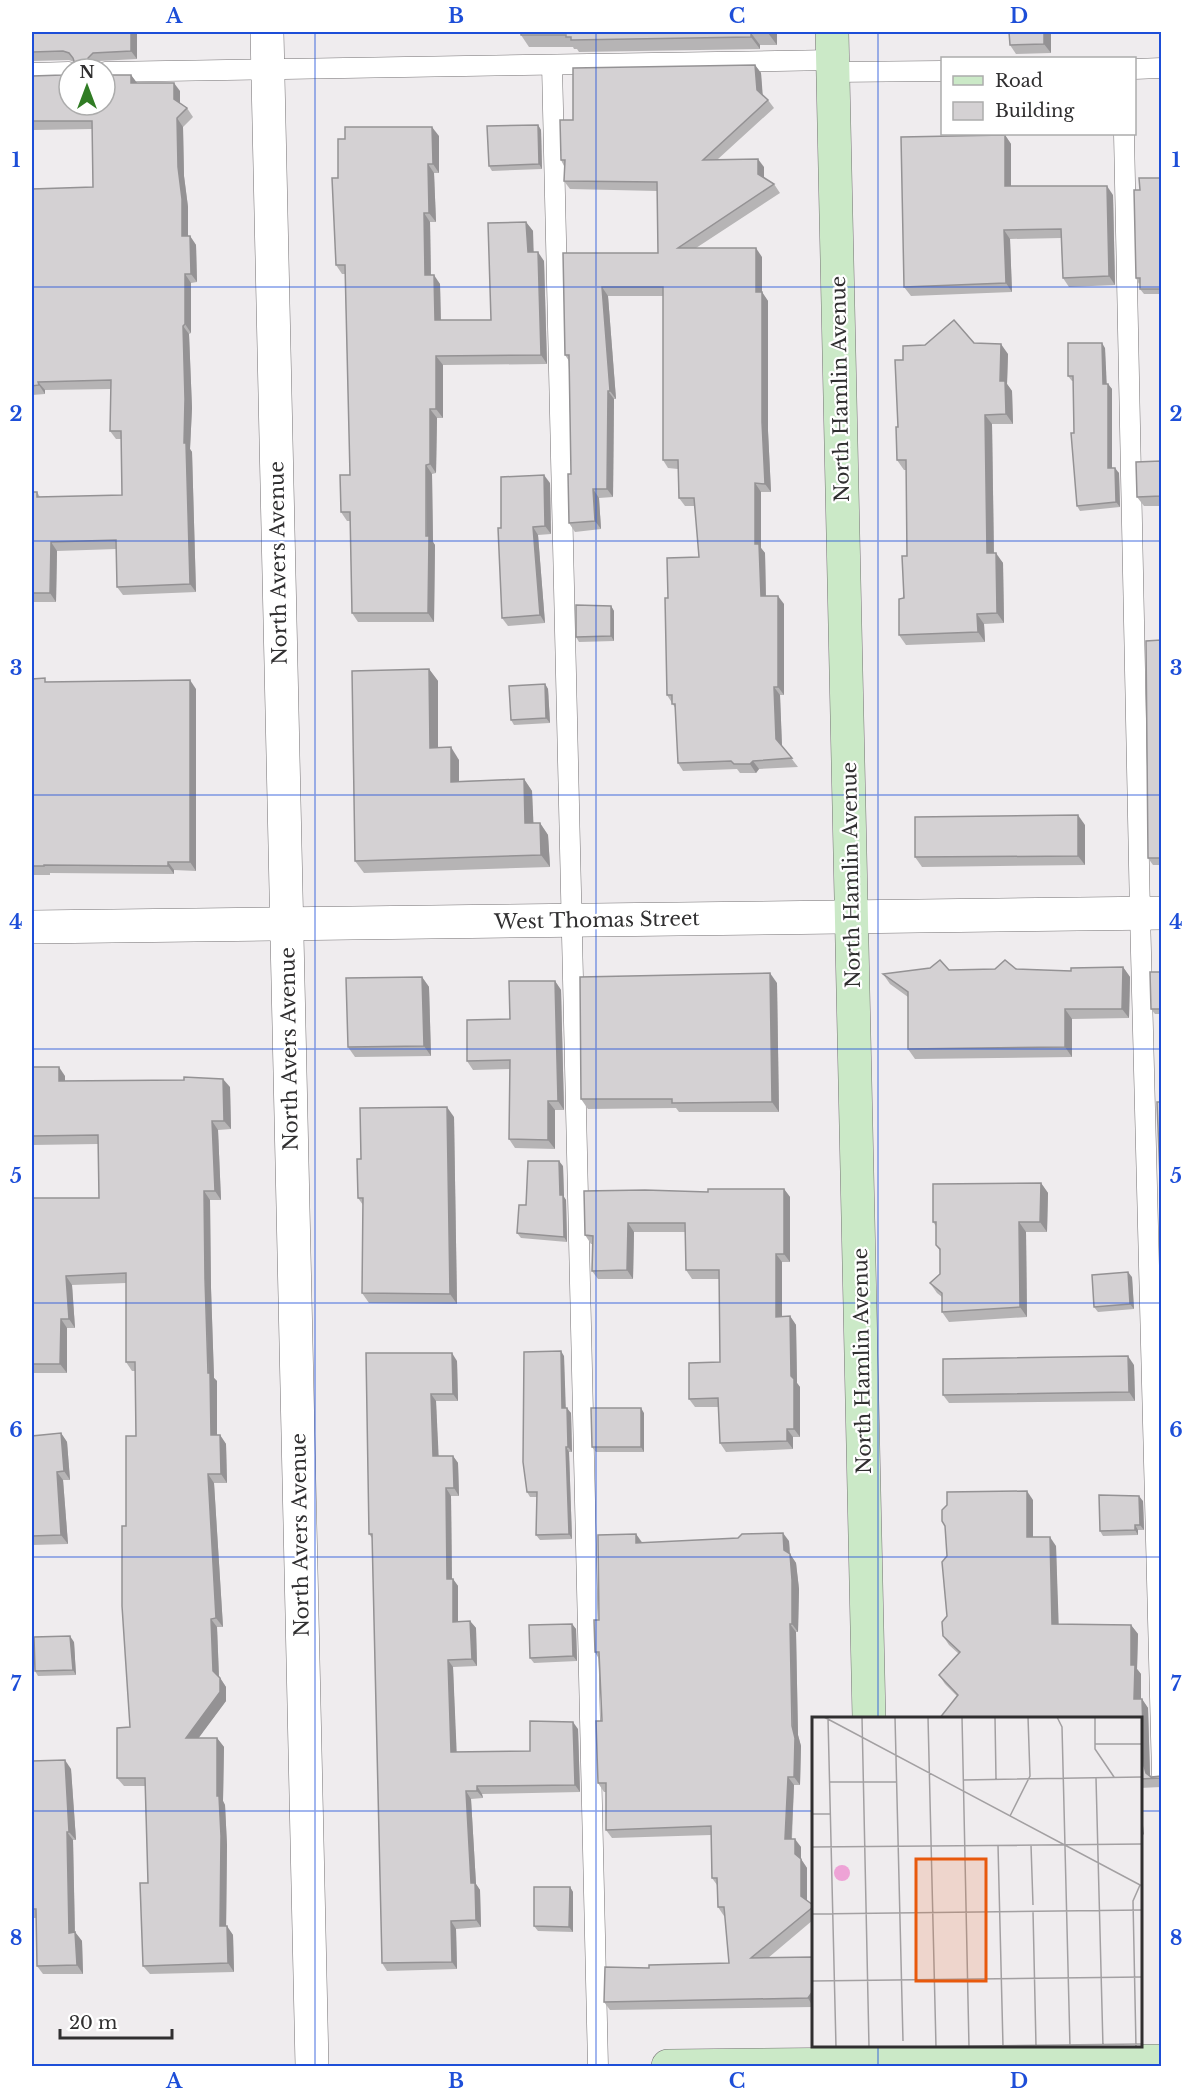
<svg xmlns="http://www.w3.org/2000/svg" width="1193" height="2098" viewBox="0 0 1193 2098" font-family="'Libre Baskerville',serif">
	<rect width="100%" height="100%" fill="#efecee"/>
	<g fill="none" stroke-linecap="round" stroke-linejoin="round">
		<defs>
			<g id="lane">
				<path d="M 552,65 L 598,2066"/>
				<path d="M 1134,69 L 1162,68"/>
				<path d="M 105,72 L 833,60"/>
				<path d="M 833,72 L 942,71"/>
				<path d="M 32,73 L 69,72"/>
				<path d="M 1124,134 L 1140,913 L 1162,1775"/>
			</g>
			<g id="street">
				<path d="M 267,32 L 312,2066"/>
				<path d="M 32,927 L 1162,913"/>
			</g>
			<g id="secondary">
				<path d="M 832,32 L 869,1718"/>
				<path d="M 668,2066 L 1162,2061"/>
			</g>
		</defs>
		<use href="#lane" stroke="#757274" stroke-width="21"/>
		<use href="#street" stroke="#757274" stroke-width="34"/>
		<use href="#secondary" stroke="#757274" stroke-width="34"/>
		<use href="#lane" stroke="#fff" stroke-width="20"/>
		<use href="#street" stroke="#fff" stroke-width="33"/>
		<use href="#secondary" stroke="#cbe9c7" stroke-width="33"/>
	</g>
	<g fill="#b6b4b5">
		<path d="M 32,32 L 137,32 L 137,59 L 99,61 L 94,67 L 94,69 L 73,69 L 75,64 L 74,62 L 69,60 L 32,61 Z"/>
		<path d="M 777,32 L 777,45 L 760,45 L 760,49 L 579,52 L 577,49 L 574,49 L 573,47 L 529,47 L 521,35 Z"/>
		<path d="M 1051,32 L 1051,53 L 1016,54 L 1010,45 Z"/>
		<path d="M 755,65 L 761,73 L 762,95 L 768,100 L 774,108 L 718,159 L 764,167 L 764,178 L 774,184 L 780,193 L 696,248 L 762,257 L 762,292 L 768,301 L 768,431 L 771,492 L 761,492 L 761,548 L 765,553 L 766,596 L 784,604 L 784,695 L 780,695 L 782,746 L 798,767 L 759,769 L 756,773 L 740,773 L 737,769 L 683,771 L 678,763 L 676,709 L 667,695 L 668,598 L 699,557 L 695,506 L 685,506 L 679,498 L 678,469 L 668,468 L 663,460 L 663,296 L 608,296 L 616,399 L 614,399 L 613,497 L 599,498 L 601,529 L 575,532 L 569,523 L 571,474 L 569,361 L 565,355 L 563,253 L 658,253 L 657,191 L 570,189 L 564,181 L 564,166 L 561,160 L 573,120 Z"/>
		<path d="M 131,75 L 137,83 L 180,91 L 180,103 L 187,108 L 193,117 L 183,127 L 184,176 L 188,207 L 188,236 L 190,236 L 196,245 L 197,282 L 191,283 L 191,333 L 189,334 L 192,408 L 190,449 L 192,452 L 196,592 L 123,595 L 117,587 L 116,549 L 57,551 L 56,602 L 32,602 L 32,492 L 37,492 L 40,497 L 122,495 L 121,439 L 116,439 L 110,431 L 111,389 L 45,390 L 45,394 L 32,395 L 32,189 L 93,187 L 92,129 L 33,130 L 33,133 L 32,133 L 32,76 L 69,105 Z"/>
		<path d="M 538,125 L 541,130 L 542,169 L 492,171 L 489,166 Z"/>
		<path d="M 1005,135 L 1011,144 L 1011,186 L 1113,195 L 1115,285 L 1069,287 L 1063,278 L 1061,238 L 1010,239 L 1012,292 L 911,296 L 904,287 Z"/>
		<path d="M 439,136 L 439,173 L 434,173 L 436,222 L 430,222 L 431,275 L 440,284 L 441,320 L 491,320 L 526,222 L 533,231 L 533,252 L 544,261 L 547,364 L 443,365 L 443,418 L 437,418 L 436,473 L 432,474 L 433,542 L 435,545 L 434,622 L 358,622 L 352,613 L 350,521 L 347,521 L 341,512 L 350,475 L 345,274 L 342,274 L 336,265 L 338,178 Z"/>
		<path d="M 1161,178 L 1161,294 L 1144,294 L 1140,289 L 1140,283 L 1139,284 L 1136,278 L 1140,190 Z"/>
		<path d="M 974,343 L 1008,354 L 1007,384 L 1012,391 L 1013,424 L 992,424 L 994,553 L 1003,563 L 1004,623 L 984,624 L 985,642 L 906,645 L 899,635 L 907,556 L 906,470 L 904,470 L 897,460 L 898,427 L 903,360 Z"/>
		<path d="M 1105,348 L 1106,384 L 1108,384 L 1112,389 L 1112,468 L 1119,473 L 1120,507 L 1080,511 L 1077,506 L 1073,381 L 1072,381 L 1068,376 Z"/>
		<path d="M 1161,461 L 1161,506 L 1144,506 L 1137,497 Z"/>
		<path d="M 550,483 L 551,534 L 538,535 L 545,623 L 508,626 L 502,618 L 501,528 Z"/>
		<path d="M 611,606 L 614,611 L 614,641 L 579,642 L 576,637 Z"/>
		<path d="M 1161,640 L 1161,865 L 1153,865 L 1148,858 Z"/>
		<path d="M 429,669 L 438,681 L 438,748 L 459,760 L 459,781 L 524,779 L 532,791 L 533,823 L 540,823 L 548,835 L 550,867 L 364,873 L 355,861 Z"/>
		<path d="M 32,679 L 47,682 L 196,689 L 196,871 L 174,870 L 174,874 L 50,873 L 50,875 L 32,875 Z"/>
		<path d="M 545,684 L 548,689 L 550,723 L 514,725 L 511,720 Z"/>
		<path d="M 1085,825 L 1085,865 L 922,867 L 915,857 Z"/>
		<path d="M 1123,967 L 1130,977 L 1129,1018 L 1072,1019 L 1072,1057 L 915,1059 L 908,1049 L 908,997 L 890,984 L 883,974 L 949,970 L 1016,969 L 1071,971 Z"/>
		<path d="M 1161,972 L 1161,1014 L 1155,1014 L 1151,1009 Z"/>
		<path d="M 422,977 L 429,987 L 431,1056 L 355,1057 L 348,1047 Z"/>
		<path d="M 555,981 L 561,990 L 564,1110 L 555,1110 L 555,1149 L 515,1148 L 509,1139 L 510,1069 L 473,1070 L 467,1061 L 510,1019 Z"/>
		<path d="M 777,983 L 779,1112 L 679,1112 L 676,1108 L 588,1109 L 581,1099 Z"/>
		<path d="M 32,1067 L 65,1076 L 65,1081 L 230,1087 L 231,1129 L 218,1130 L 221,1200 L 210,1200 L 211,1288 L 214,1378 L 217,1381 L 217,1435 L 220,1435 L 226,1444 L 227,1483 L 214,1483 L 223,1627 L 217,1627 L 219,1676 L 226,1687 L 226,1701 L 198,1738 L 217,1738 L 224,1747 L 223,1801 L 225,1805 L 227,1845 L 226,1926 L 233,1935 L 234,1972 L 150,1974 L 143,1966 L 148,1883 L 145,1786 L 124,1786 L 117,1778 L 130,1727 L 126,1526 L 136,1436 L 135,1371 L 132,1371 L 126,1362 L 126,1283 L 72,1285 L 75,1328 L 67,1328 L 67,1373 L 32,1373 L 32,1198 L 99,1198 L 98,1144 L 32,1145 Z"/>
		<path d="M 454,1117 L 457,1304 L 369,1303 L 362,1293 L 363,1205 L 358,1198 L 361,1159 Z"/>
		<path d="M 563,1166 L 564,1197 L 566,1200 L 567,1242 L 521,1238 L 517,1233 L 526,1205 Z"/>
		<path d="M 1041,1183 L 1048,1193 L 1047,1232 L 1026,1232 L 1027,1317 L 949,1322 L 942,1312 L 942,1297 L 937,1293 L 930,1283 L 940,1274 L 940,1251 L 936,1245 L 936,1226 L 933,1222 Z"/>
		<path d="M 784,1189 L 790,1197 L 790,1262 L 782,1262 L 782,1317 L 790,1316 L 796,1325 L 797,1383 L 800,1387 L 800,1437 L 793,1437 L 793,1449 L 726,1452 L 720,1443 L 719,1407 L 695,1407 L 689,1399 L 720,1362 L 719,1279 L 692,1279 L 686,1270 L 685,1232 L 634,1232 L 633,1279 L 598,1279 L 592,1271 L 593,1244 L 591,1244 L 585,1235 L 708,1192 Z"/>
		<path d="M 1132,1277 L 1134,1309 L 1098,1312 L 1094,1307 Z"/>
		<path d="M 366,1353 L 457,1361 L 458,1401 L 436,1401 L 438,1456 L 453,1456 L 458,1463 L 459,1496 L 451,1496 L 452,1579 L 453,1579 L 458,1586 L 458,1622 L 470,1621 L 476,1628 L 477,1666 L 453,1667 L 456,1752 L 530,1751 L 578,1729 L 580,1792 L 482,1794 L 483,1798 L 471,1799 L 476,1884 L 480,1890 L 481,1927 L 456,1929 L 457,1969 L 387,1971 L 382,1963 L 372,1538 L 369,1534 Z"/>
		<path d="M 564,1356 L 565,1408 L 571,1413 L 572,1452 L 569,1452 L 572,1539 L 540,1540 L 536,1535 L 537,1497 L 530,1497 L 527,1492 Z"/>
		<path d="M 1134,1365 L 1135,1401 L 949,1403 L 943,1395 Z"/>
		<path d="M 644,1413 L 644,1452 L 596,1452 L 592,1447 Z"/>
		<path d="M 61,1433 L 67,1442 L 70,1480 L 63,1480 L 68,1544 L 32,1545 L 32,1436 Z"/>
		<path d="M 1033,1500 L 1033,1537 L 1056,1546 L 1058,1624 L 1131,1625 L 1138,1634 L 1137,1669 L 1141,1674 L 1141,1699 L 1142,1699 L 1148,1708 L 1150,1775 L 1151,1777 L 1161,1776 L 1161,1787 L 1140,1788 L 1140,1719 L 957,1696 L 945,1684 L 939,1675 L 959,1654 L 949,1645 L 943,1636 L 947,1616 Z"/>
		<path d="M 1143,1501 L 1144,1530 L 1138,1530 L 1138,1535 L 1103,1536 L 1100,1531 Z"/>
		<path d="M 636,1534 L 642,1542 L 789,1541 L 790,1554 L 796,1563 L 799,1589 L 798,1632 L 796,1632 L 798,1735 L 801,1746 L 800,1785 L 794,1785 L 792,1839 L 801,1847 L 801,1859 L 807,1868 L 807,1901 L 813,1905 L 813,1920 L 768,1958 L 813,1957 L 813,2007 L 610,2010 L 604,2002 L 649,1968 L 729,1963 L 725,1916 L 724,1916 L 718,1907 L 717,1885 L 712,1878 L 711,1835 L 612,1838 L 606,1830 L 606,1792 L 604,1792 L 598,1783 L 602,1721 L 599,1659 L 595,1652 L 599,1620 Z"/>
		<path d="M 572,1624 L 576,1629 L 577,1661 L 534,1663 L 530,1658 Z"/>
		<path d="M 74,1642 L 76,1675 L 38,1676 L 35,1671 Z"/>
		<path d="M 32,1761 L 71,1769 L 76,1840 L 73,1840 L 75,1932 L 82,1941 L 83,1974 L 43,1974 L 37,1966 L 36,1918 L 32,1918 Z"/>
		<path d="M 570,1887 L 573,1892 L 573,1932 L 538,1931 L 534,1926 Z"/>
	</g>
	<g fill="#949294">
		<path d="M 131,32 L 137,32 L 137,59 L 131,51 Z"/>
		<path d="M 768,32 L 777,32 L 777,45 L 768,33 Z"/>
		<path d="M 1044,32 L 1051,32 L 1051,53 L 1044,44 Z"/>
		<path d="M 751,33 L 760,45 L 760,49 L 751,37 Z"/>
		<path d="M 88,58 L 94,67 L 94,69 L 89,69 L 87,64 Z"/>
		<path d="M 755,65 L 761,73 L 763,98 L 757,90 Z"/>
		<path d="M 131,75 L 137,83 L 131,83 Z"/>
		<path d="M 174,83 L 180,91 L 180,108 L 174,99 Z"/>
		<path d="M 177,118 L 183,127 L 184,176 L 188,207 L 188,245 L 182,236 L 178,167 Z"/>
		<path d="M 538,125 L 541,130 L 542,169 L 539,164 Z"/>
		<path d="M 432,127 L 439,136 L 439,173 L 433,164 Z"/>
		<path d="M 1005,135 L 1011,144 L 1011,195 L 1005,186 Z"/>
		<path d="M 758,159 L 764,167 L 764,183 L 758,174 Z"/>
		<path d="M 428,164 L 434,173 L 436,222 L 429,213 Z"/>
		<path d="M 1107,186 L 1113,195 L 1115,285 L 1109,276 Z"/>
		<path d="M 424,213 L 430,222 L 431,284 L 425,275 Z"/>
		<path d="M 526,222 L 533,231 L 534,261 L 528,252 Z"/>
		<path d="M 1004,230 L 1010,239 L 1012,292 L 1006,283 Z"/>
		<path d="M 190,236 L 196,245 L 197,282 L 191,274 Z"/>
		<path d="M 756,248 L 762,257 L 762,301 L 756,292 Z"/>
		<path d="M 538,252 L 544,261 L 547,364 L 541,355 Z"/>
		<path d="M 185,274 L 191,283 L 191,333 L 185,324 Z"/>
		<path d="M 434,275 L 440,284 L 441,329 L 435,320 Z"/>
		<path d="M 602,287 L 608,296 L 616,399 L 610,391 Z"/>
		<path d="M 762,292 L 768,301 L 768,431 L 771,492 L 765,484 L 762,422 Z"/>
		<path d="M 183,326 L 189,334 L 192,408 L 190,449 L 192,452 L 196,592 L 190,584 L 184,443 Z"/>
		<path d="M 1102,343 L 1105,348 L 1107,389 L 1103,384 Z"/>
		<path d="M 1001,344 L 1008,354 L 1007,384 L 1012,391 L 1013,424 L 1006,414 L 1000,381 Z"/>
		<path d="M 436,356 L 443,365 L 443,418 L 436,409 Z"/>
		<path d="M 38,382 L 45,390 L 45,394 L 39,385 Z"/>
		<path d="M 1108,384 L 1112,389 L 1112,473 L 1108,468 Z"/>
		<path d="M 608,391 L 614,399 L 613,497 L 607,489 Z"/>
		<path d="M 430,409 L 437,418 L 436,473 L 430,464 Z"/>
		<path d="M 985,415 L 992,424 L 994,563 L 987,553 Z"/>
		<path d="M 426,465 L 432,474 L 433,542 L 435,545 L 434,622 L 428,613 Z"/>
		<path d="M 1115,468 L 1119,473 L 1120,507 L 1116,502 Z"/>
		<path d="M 544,475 L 550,483 L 551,534 L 545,526 Z"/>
		<path d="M 755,483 L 761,492 L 761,548 L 765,553 L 766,604 L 761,596 L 755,544 Z"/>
		<path d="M 593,489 L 599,498 L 601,529 L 595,521 Z"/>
		<path d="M 533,527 L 538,535 L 545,623 L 540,615 Z"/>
		<path d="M 51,542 L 57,551 L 56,602 L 50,593 Z"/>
		<path d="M 996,553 L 1003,563 L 1004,623 L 997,613 Z"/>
		<path d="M 778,596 L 784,604 L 784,695 L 778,687 Z"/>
		<path d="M 611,606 L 614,611 L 614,641 L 611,636 Z"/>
		<path d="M 977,614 L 984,624 L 985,642 L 978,632 Z"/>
		<path d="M 429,669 L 438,681 L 438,760 L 430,748 Z"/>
		<path d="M 190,680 L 196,689 L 196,871 L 190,862 Z"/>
		<path d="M 545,684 L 548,689 L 550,723 L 546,718 Z"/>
		<path d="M 774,687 L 780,695 L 782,747 L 776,739 Z"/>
		<path d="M 451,747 L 459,760 L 459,794 L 451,782 Z"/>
		<path d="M 753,761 L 759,769 L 756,773 L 750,764 Z"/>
		<path d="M 524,779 L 532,791 L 534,835 L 525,823 Z"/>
		<path d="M 1078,815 L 1085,825 L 1085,865 L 1078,856 Z"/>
		<path d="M 540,823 L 548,835 L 550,867 L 541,855 Z"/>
		<path d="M 168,862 L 174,870 L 174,874 L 168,866 Z"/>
		<path d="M 1123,967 L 1130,977 L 1129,1018 L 1122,1009 Z"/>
		<path d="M 770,973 L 777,983 L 779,1112 L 772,1102 Z"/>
		<path d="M 422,977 L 429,987 L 431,1056 L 424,1046 Z"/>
		<path d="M 555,981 L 561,990 L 564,1110 L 558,1101 Z"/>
		<path d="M 1065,1009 L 1072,1019 L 1072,1057 L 1065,1047 Z"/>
		<path d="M 59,1067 L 65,1076 L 65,1089 L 59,1081 Z"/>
		<path d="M 223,1079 L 230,1087 L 231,1129 L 224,1121 Z"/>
		<path d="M 548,1101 L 555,1110 L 555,1149 L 548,1140 Z"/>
		<path d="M 447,1107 L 454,1117 L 457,1304 L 450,1294 Z"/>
		<path d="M 212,1121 L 218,1130 L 221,1200 L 215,1191 Z"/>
		<path d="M 559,1161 L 563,1166 L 564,1197 L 566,1200 L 567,1242 L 564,1237 L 560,1195 Z"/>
		<path d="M 1041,1183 L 1048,1193 L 1047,1232 L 1040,1222 Z"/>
		<path d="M 784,1189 L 790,1197 L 790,1262 L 784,1254 Z"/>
		<path d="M 204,1191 L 210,1200 L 211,1288 L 214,1378 L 217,1381 L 217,1444 L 211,1435 L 205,1279 Z"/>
		<path d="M 1019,1222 L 1026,1232 L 1027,1317 L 1020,1307 Z"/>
		<path d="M 628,1223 L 634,1232 L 633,1279 L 627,1270 Z"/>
		<path d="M 776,1254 L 782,1262 L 782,1325 L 776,1317 Z"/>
		<path d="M 1128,1272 L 1132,1277 L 1134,1309 L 1130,1304 Z"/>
		<path d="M 66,1276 L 72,1285 L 75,1328 L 69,1319 Z"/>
		<path d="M 790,1316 L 796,1325 L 797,1383 L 800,1387 L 800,1437 L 794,1429 L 791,1376 Z"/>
		<path d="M 61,1319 L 67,1328 L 67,1373 L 60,1364 Z"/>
		<path d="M 561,1351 L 564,1356 L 566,1413 L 562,1408 Z"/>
		<path d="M 452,1353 L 457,1361 L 458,1401 L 453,1394 Z"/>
		<path d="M 1128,1356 L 1134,1365 L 1135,1401 L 1129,1392 Z"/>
		<path d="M 431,1394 L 436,1401 L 439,1463 L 433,1456 Z"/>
		<path d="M 567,1408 L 571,1413 L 572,1452 L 568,1447 Z"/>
		<path d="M 641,1408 L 644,1413 L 644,1452 L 641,1447 Z"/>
		<path d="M 787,1429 L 793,1437 L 793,1449 L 787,1441 Z"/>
		<path d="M 61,1433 L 67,1442 L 70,1480 L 64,1471 Z"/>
		<path d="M 220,1435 L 226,1444 L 227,1483 L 221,1474 Z"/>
		<path d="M 566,1447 L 569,1452 L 572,1539 L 569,1534 Z"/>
		<path d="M 453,1456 L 458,1463 L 459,1496 L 454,1488 Z"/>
		<path d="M 57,1472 L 63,1480 L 68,1544 L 61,1535 Z"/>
		<path d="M 208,1474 L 214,1483 L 223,1627 L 216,1618 Z"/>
		<path d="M 446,1488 L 451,1496 L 452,1587 L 447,1579 Z"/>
		<path d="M 1027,1491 L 1033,1500 L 1033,1546 L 1027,1537 Z"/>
		<path d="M 1139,1496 L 1143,1501 L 1144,1530 L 1140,1525 Z"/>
		<path d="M 1135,1525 L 1138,1530 L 1138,1535 L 1135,1530 Z"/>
		<path d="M 783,1533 L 789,1541 L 790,1558 L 784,1550 Z"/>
		<path d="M 636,1534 L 642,1543 L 636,1543 Z"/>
		<path d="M 1050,1537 L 1056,1546 L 1059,1633 L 1052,1624 Z"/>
		<path d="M 790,1554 L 796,1563 L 799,1589 L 798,1632 L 792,1624 Z"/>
		<path d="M 453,1579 L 458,1586 L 458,1629 L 453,1622 Z"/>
		<path d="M 211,1619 L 217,1627 L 219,1679 L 213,1671 Z"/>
		<path d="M 470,1621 L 476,1628 L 477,1666 L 472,1659 Z"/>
		<path d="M 572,1624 L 576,1629 L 577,1661 L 573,1656 Z"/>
		<path d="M 790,1624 L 796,1632 L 798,1735 L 801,1746 L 800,1785 L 794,1777 Z"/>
		<path d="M 1131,1625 L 1138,1634 L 1137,1669 L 1141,1674 L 1141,1708 L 1134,1699 L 1131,1665 Z"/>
		<path d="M 70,1636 L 74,1642 L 76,1675 L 73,1670 Z"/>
		<path d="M 448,1660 L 453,1667 L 457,1759 L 451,1752 Z"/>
		<path d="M 220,1678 L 226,1687 L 226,1701 L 192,1747 L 186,1738 Z"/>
		<path d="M 1142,1699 L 1148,1708 L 1150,1775 L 1151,1778 L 1146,1773 L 1144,1766 Z"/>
		<path d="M 573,1722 L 578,1729 L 580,1792 L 575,1785 Z"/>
		<path d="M 217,1738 L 224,1747 L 223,1801 L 225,1805 L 227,1845 L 226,1935 L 220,1926 L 217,1796 Z"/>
		<path d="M 65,1760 L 71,1769 L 76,1840 L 69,1832 Z"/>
		<path d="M 788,1777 L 794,1785 L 791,1847 L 785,1839 Z"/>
		<path d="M 477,1786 L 482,1794 L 483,1798 L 477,1791 Z"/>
		<path d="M 466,1791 L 471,1799 L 476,1884 L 480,1890 L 481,1927 L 476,1920 L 471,1883 Z"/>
		<path d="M 1140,1796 L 1144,1835 L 1140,1831 Z"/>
		<path d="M 67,1832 L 73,1840 L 75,1941 L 69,1933 Z"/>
		<path d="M 795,1839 L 801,1847 L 801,1863 L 795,1854 Z"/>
		<path d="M 801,1859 L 807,1868 L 807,1905 L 801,1896 Z"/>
		<path d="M 570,1887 L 573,1892 L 573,1932 L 569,1927 Z"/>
		<path d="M 451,1921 L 456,1929 L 457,1969 L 452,1962 Z"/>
		<path d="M 227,1926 L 233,1935 L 234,1972 L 228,1963 Z"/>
		<path d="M 75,1932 L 82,1941 L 83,1974 L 77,1965 Z"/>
		<path d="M 813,1991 L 813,2007 L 808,1998 Z"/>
	</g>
	<g fill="#d4d1d3" stroke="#949294" stroke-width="1.5">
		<path d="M 32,32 L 131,32 L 131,51 L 93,53 L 88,58 L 87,64 L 89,69 L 73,69 L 75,64 L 73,58 L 69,53 L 63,51 L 32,52 Z"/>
		<path d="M 521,32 L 768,32 L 768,33 L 751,33 L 751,37 L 571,40 L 571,37 L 566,37 L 566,35 L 521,35 Z"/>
		<path d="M 1009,32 L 1044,32 L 1044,44 L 1010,45 Z"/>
		<path d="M 755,65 L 757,90 L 768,100 L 703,160 L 758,159 L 758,174 L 774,184 L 678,248 L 756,248 L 756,292 L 762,292 L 762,422 L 765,484 L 755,483 L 755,544 L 759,544 L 761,596 L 778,596 L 778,687 L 774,687 L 776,739 L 792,758 L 753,761 L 750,764 L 734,764 L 731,761 L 678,763 L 675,704 L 672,704 L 672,695 L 667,695 L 665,598 L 668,598 L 667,558 L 699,557 L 694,498 L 679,498 L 678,460 L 663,460 L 663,287 L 602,287 L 610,391 L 608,391 L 607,489 L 593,489 L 595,521 L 569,523 L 568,474 L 571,474 L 569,355 L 565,355 L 563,253 L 658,253 L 657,182 L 564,181 L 565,160 L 561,160 L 560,120 L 573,120 L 573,68 Z"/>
		<path d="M 69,72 L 69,105 L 105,105 L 105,75 L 131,75 L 131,83 L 174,83 L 174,99 L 187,108 L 177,118 L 178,167 L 182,199 L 182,236 L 190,236 L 191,274 L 185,274 L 185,324 L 183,326 L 185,399 L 184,443 L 186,443 L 190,584 L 117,587 L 116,540 L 51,542 L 50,593 L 32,593 L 32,492 L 37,492 L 37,497 L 122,495 L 121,431 L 110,431 L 111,380 L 38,382 L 39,385 L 32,386 L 32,189 L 93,187 L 92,121 L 32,121 L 32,76 L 63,75 Z"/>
		<path d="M 538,125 L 539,164 L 489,166 L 487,126 Z"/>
		<path d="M 345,127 L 432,127 L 433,164 L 428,164 L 429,213 L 424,213 L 425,275 L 434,275 L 435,320 L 491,320 L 488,223 L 526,222 L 528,252 L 538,252 L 541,355 L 436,356 L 436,409 L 430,409 L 430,464 L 426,465 L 426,536 L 429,536 L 428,613 L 352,613 L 350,512 L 341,512 L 340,475 L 350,475 L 345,265 L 336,265 L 332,178 L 338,178 L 338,139 L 345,139 Z"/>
		<path d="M 1005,135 L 1005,186 L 1107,186 L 1109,276 L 1063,278 L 1061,229 L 1004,230 L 1006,283 L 904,287 L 901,137 Z"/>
		<path d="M 1139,178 L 1161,178 L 1161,289 L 1140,289 L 1140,278 L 1136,278 L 1134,190 L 1140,190 Z"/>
		<path d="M 954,320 L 974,343 L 1001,344 L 1000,381 L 1005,381 L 1006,414 L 985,415 L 987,553 L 996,553 L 997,613 L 977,614 L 978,632 L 899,635 L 899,599 L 904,598 L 902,556 L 907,556 L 906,460 L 897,460 L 896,427 L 898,427 L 895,360 L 903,360 L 903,346 L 925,345 Z"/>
		<path d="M 1068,343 L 1102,343 L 1103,384 L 1108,384 L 1108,468 L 1115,468 L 1116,502 L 1077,506 L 1071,433 L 1074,433 L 1073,376 L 1068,376 Z"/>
		<path d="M 1161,461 L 1161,496 L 1137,497 L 1136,462 Z"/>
		<path d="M 544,475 L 545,526 L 533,527 L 540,615 L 502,618 L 498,528 L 501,528 L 501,477 Z"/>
		<path d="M 576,605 L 611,606 L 611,636 L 576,637 Z"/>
		<path d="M 1161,640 L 1161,858 L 1148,858 L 1146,641 Z"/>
		<path d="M 429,669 L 430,748 L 451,747 L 451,782 L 524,779 L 525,823 L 540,823 L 541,855 L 355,861 L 352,671 Z"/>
		<path d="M 45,678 L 45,682 L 190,680 L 190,862 L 168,862 L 168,866 L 44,865 L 44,866 L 32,866 L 32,679 Z"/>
		<path d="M 545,684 L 546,718 L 511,720 L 509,686 Z"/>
		<path d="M 1078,815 L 1078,856 L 915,857 L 915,817 Z"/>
		<path d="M 940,960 L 949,970 L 995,969 L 1005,960 L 1016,969 L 1071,971 L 1071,968 L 1123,967 L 1122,1009 L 1065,1009 L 1065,1047 L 908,1049 L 908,992 L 883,974 L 930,968 Z"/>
		<path d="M 1150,972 L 1161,972 L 1161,1009 L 1151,1009 Z"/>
		<path d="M 770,973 L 772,1102 L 672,1103 L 672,1099 L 581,1099 L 580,977 Z"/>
		<path d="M 422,977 L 424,1046 L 348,1047 L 346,978 Z"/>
		<path d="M 509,981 L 555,981 L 558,1101 L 548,1101 L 548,1140 L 509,1139 L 510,1060 L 467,1061 L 467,1020 L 510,1019 Z"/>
		<path d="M 32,1067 L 59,1067 L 59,1081 L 184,1080 L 184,1077 L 223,1079 L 224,1121 L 212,1121 L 215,1191 L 204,1191 L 205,1279 L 208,1373 L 210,1373 L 211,1435 L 220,1435 L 221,1474 L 208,1474 L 216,1618 L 211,1619 L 213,1671 L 220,1678 L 220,1692 L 186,1738 L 217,1738 L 217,1796 L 219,1796 L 221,1836 L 220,1926 L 227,1926 L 228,1963 L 143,1966 L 140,1883 L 148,1883 L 145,1778 L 117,1778 L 117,1728 L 130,1727 L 122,1606 L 122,1526 L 126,1526 L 126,1436 L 136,1436 L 135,1362 L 126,1362 L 126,1273 L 66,1276 L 69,1319 L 61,1319 L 60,1364 L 32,1364 L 32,1198 L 99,1198 L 98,1135 L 32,1136 Z"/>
		<path d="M 1157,1102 L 1161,1102 L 1161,1178 L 1160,1178 Z"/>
		<path d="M 447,1107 L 450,1294 L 362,1293 L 363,1198 L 358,1198 L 357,1159 L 361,1159 L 360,1108 Z"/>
		<path d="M 528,1161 L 559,1161 L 560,1195 L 563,1195 L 564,1237 L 517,1233 L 519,1205 L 526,1205 Z"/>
		<path d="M 1041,1183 L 1040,1222 L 1019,1222 L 1020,1307 L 942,1312 L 942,1293 L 930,1283 L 940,1274 L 940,1249 L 936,1245 L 936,1222 L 933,1222 L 933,1184 Z"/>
		<path d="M 708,1189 L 784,1189 L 784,1254 L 776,1254 L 776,1317 L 790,1316 L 791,1376 L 794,1379 L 794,1429 L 787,1429 L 787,1441 L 720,1443 L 718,1398 L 689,1399 L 689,1363 L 720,1362 L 719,1270 L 686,1270 L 685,1223 L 628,1223 L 627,1270 L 592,1271 L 593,1236 L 585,1235 L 584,1191 L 645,1190 L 708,1192 Z"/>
		<path d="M 1128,1272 L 1130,1304 L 1094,1307 L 1092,1275 Z"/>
		<path d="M 561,1351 L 562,1408 L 567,1408 L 568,1447 L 566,1447 L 569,1534 L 536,1535 L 537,1492 L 527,1492 L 523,1462 L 524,1352 Z"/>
		<path d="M 366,1353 L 452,1353 L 453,1394 L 431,1394 L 433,1456 L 453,1456 L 454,1488 L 446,1488 L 447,1579 L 453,1579 L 453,1622 L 470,1621 L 472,1659 L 448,1660 L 451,1752 L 530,1751 L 530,1721 L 573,1722 L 575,1785 L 477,1786 L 477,1791 L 466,1791 L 471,1883 L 475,1883 L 476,1920 L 451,1921 L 452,1962 L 382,1963 L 372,1534 L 369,1534 Z"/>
		<path d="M 1128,1356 L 1129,1392 L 943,1395 L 943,1359 Z"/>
		<path d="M 591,1408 L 641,1408 L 641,1447 L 592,1447 Z"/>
		<path d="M 61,1433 L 64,1471 L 57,1472 L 61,1535 L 32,1536 L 32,1436 Z"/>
		<path d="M 1027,1491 L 1027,1537 L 1050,1537 L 1052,1624 L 1131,1625 L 1131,1665 L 1135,1665 L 1134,1699 L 1142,1699 L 1144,1766 L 1146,1773 L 1151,1777 L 1161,1776 L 1161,1778 L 1140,1779 L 1140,1719 L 939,1719 L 958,1695 L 939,1675 L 960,1652 L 943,1636 L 942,1622 L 947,1616 L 942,1562 L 947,1556 L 945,1526 L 942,1521 L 942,1510 L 947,1505 L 947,1492 Z"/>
		<path d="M 1099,1495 L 1139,1496 L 1140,1525 L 1135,1525 L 1135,1530 L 1100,1531 Z"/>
		<path d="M 783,1533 L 784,1550 L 790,1554 L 792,1580 L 792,1624 L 790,1624 L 792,1726 L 795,1738 L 794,1777 L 788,1777 L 785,1839 L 795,1839 L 795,1854 L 801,1859 L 801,1896 L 813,1905 L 813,1907 L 751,1958 L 813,1957 L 813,1991 L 808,1998 L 604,2002 L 605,1967 L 649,1968 L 649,1965 L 729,1963 L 724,1907 L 718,1907 L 717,1878 L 712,1878 L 711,1826 L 606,1830 L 606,1783 L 598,1783 L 596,1721 L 602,1721 L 599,1652 L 595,1652 L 594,1620 L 599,1620 L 598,1535 L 636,1534 L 636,1543 L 738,1538 L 742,1534 Z"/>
		<path d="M 572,1624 L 573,1656 L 530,1658 L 529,1625 Z"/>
		<path d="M 70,1636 L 73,1670 L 35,1671 L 34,1637 Z"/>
		<path d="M 65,1760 L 69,1832 L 67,1832 L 69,1933 L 75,1932 L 77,1965 L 37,1966 L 36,1909 L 32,1909 L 32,1761 Z"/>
		<path d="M 534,1887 L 570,1887 L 569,1927 L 534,1926 Z"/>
	</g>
	<path fill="none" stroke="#1d4ed8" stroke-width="1.5" stroke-opacity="0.55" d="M 315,32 L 315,2066M 596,32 L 596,2066M 878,32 L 878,1718M 32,287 L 1162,287M 32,541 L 1162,541M 32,795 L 1162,795M 32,1049 L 1162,1049M 32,1303 L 1162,1303M 32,1557 L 1162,1557M 32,1811 L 814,1811M 1140,1811 L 1162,1811M 878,2046 L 878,2066"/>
	<g text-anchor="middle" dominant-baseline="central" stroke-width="4.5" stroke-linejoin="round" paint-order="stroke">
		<g font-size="20" fill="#302f30" stroke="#fff">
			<text transform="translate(840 389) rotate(-91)">North Hamlin Avenue</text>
			<text transform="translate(278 563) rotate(-91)">North Avers Avenue</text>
			<text transform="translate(851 875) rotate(-91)">North Hamlin Avenue</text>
			<text transform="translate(597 920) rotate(-1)">West Thomas Street</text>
			<text transform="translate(289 1049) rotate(-91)">North Avers Avenue</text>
			<text transform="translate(862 1361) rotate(-91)">North Hamlin Avenue</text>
			<text transform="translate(300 1535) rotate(-91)">North Avers Avenue</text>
		</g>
	</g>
	<g transform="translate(812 1717)">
		<rect width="330" height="330" fill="#efecee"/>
		<path d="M22 156a8 8 0 1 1 16 0a8 8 0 1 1-16 0Z" fill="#eea3d6"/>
		<path fill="none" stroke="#a3a0a2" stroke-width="1.5" d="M 12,0 L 330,169M 50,0 L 57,330M 83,0 L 91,324M 116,0 L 124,330M 150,0 L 157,330M 183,0 L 184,62M 245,0 L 250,10 L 258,330M 283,0 L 283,32 L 302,60M 16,1 L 24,330M 283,27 L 330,27M 284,61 L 291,330M 151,63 L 330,60M 18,65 L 84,65M 0,97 L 19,97M 198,99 L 218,59 L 216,0M 186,128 L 191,329M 219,128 L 221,188M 0,130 L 330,127M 221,194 L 224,329M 0,197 L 330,193M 0,264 L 330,260M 97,330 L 330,327M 324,330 L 321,184 L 328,168"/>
		<path fill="#e8590c" fill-opacity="0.15" stroke="#e8590c" stroke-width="3" d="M 104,142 L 174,142 L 174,264 L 104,264 Z"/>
		<rect width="330" height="330" fill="none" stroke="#302f30" stroke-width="3"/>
	</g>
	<rect width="1193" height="2098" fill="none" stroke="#ffffff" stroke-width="66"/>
	<rect x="941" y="57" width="195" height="78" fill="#ffffff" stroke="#acacac" stroke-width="1.5"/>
	<rect x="953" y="76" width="30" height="9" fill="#cbe9c7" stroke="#acacac" stroke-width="1.5"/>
	<text x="995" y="87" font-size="18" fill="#302f30">Road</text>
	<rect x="953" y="102" width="30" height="18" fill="#d4d1d3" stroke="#acacac" stroke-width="1.5"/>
	<text x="995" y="117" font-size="18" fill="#302f30">Building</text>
	<g transform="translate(87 87)"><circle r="28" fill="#ffffff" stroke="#acacac" stroke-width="1.5"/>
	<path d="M0-4.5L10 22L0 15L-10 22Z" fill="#307c24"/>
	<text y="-9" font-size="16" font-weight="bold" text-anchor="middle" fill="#302f30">N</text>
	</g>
	<path d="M60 2029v9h112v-9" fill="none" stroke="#302f30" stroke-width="3"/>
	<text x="69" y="2029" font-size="18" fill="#302f30" stroke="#ffffff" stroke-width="4.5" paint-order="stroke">20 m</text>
	<rect x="33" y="33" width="1127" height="2032" fill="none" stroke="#1d4ed8" stroke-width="2"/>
	<g font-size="20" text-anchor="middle" font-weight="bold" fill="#1d4ed8">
		<text x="174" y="23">A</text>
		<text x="456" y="23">B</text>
		<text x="737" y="23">C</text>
		<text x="1019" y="23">D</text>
		<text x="16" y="167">1</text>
		<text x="1176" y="167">1</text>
		<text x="16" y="421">2</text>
		<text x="1176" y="421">2</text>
		<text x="16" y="675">3</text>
		<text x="1176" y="675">3</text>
		<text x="16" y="929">4</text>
		<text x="1176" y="929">4</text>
		<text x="16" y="1183">5</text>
		<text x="1176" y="1183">5</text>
		<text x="16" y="1437">6</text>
		<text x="1176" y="1437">6</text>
		<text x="16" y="1691">7</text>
		<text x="1176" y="1691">7</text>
		<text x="16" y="1945">8</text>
		<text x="1176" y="1945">8</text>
		<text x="174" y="2088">A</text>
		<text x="456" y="2088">B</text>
		<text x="737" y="2088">C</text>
		<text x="1019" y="2088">D</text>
	</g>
</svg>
